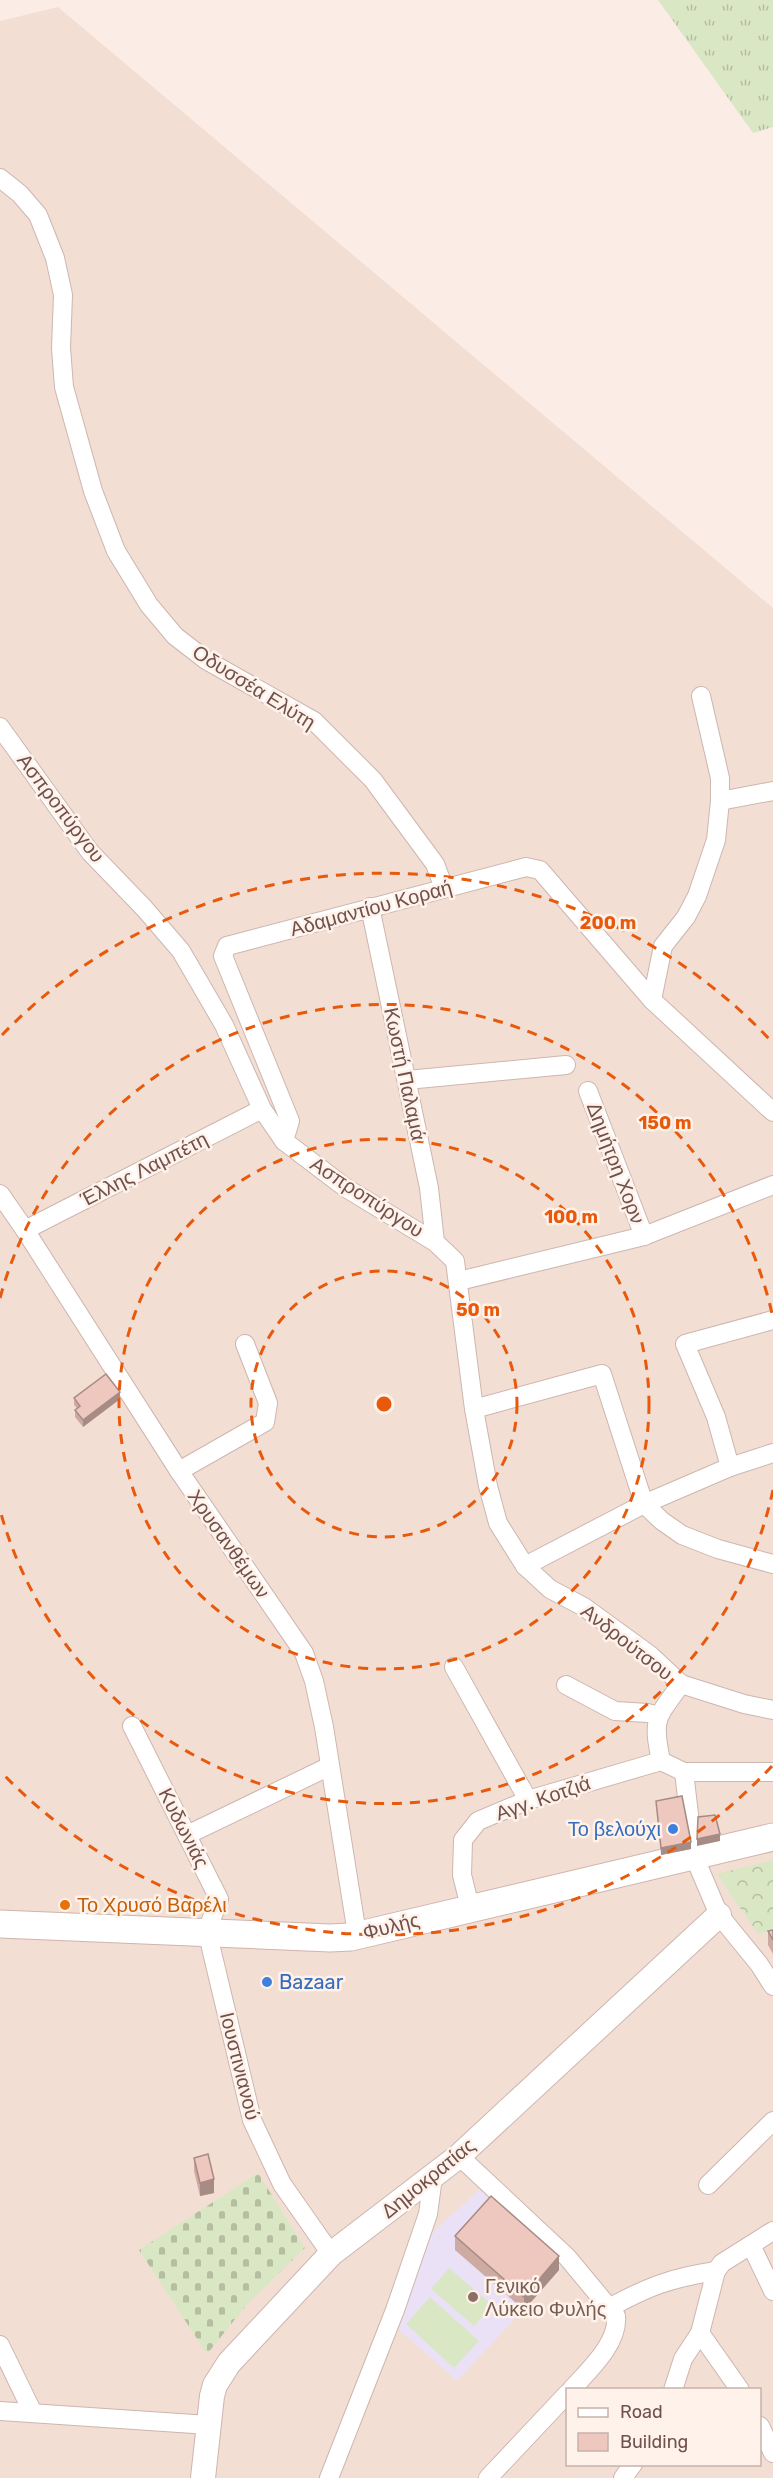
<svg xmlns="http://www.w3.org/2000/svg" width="773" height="2478" viewBox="0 0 773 2478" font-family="Rubik,sans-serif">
	<defs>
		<pattern id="grass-tufts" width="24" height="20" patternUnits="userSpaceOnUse" patternTransform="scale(1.5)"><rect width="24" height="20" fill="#dae7c4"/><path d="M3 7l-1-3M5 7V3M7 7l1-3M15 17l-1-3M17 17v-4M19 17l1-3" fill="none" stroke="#b5bea1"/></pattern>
		<pattern id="forest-crowns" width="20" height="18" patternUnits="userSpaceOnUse" patternTransform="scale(1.5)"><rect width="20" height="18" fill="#dae7c4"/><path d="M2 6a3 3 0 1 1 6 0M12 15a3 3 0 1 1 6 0" fill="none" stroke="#b5bea1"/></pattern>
		<pattern id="cemetery-stones" width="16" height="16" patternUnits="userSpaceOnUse" patternTransform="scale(1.5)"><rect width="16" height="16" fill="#dae7c4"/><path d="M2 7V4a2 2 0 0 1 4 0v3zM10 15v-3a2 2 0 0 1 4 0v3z" fill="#b5bea1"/></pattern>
	</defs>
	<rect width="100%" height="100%" fill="#fbede5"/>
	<path fill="#f2ded3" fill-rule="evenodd" d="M 58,7 L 773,608 L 773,2478 L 0,2478 L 0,21 ZM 568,2390 L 760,2390 L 760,2464 L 568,2464 Z"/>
	<path fill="#eae1f7" d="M 480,2189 L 565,2265 L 457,2381 L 398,2329 L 433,2232 Z"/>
	<path fill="url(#grass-tufts)" d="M 658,0 L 773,0 L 773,127 L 753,133 Z"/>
	<path fill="url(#forest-crowns)" d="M 773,1860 L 773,1930 L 758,1934 L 717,1874 Z"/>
	<path fill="url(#cemetery-stones)" d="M 258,2173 L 305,2248 L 249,2302 L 207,2354 L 139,2250 Z"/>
	<g fill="#dae7c4">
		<path d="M 449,2268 L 492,2305 L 474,2326 L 431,2289 Z"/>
		<path d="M 430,2297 L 479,2341 L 454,2368 L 406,2324 Z"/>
	</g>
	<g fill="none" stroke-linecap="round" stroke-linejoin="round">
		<defs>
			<g id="minor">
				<path d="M 0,178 L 20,194 L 38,215 L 55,258 L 63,295 L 61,348 L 64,387 L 93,491 L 116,551 L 149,605 L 175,636 L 206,660 L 314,721 L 373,780 L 435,864 L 444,888"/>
				<path d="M 0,727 L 90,852 L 144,908 L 181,951 L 224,1025 L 262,1109 L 284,1141 L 346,1188 L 435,1242 L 455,1261 L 474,1409 L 488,1486 L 498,1523 L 525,1566 L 550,1589 L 584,1607 L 650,1655 L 681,1684 L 744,1704 L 773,1710"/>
				<path d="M 720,801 L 773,791"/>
				<path d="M 370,907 L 429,1188 L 435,1242"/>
				<path d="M 652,1000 L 663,946 L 686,917 L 697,896 L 716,840 L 720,801 L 720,778 L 701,696"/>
				<path d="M 407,1080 L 566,1065"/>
				<path d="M 588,1091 L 644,1236"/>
				<path d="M 284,1141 L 290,1121 L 223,956 L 227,946 L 526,867 L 540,870 L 652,1000 L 773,1112"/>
				<path d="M 0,1194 L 25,1230 L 179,1471 L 304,1653 L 314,1681 L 324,1727 L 357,1934"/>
				<path d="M 25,1230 L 262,1109"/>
				<path d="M 459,1281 L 644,1236 L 773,1185"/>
				<path d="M 474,1409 L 602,1374 L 644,1504 L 662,1521 L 682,1535 L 718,1549 L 773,1564"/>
				<path d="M 730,1467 L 716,1417 L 685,1344 L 773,1320"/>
				<path d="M 179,1471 L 265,1422 L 268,1403 L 245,1344"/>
				<path d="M 525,1566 L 644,1504 L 730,1467 L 773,1453"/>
				<path d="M 454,1667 L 528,1800"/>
				<path d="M 681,1684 C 656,1719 652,1718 661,1761 L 684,1772 L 694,1856 L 719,1915 L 759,1964 L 773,1986"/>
				<path d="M 566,1685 L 615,1711 L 648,1713 L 658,1716"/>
				<path d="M 132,1726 L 219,1899 L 207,1931 L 252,2120 L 282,2184 L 331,2254"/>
				<path d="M 684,1772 L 773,1772"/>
				<path d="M 187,1835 L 330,1766"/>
				<path d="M 470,1907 L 462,1875 L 463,1840 L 478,1821 L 528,1800 L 661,1761"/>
				<path d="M 459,2156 L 567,2257 L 616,2316 C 619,2343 588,2371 571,2390"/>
				<path d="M 708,2185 L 773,2121"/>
				<path d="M 751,2245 L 773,2291"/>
				<path d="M 609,2308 C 649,2286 671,2278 716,2271"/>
				<path d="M 700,2333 L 740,2390"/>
				<path d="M 0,2345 L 33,2413"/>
				<path d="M 673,2390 L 683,2359 L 700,2333 L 716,2271 L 722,2263 L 773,2231"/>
				<path d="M 0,2411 L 209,2425"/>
				<path d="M 760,2426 L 773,2453"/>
				<path d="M 329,2478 L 395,2310 L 428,2214 L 433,2177"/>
				<path d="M 488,2478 L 568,2393"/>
				<path d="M 623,2478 L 633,2464"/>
			</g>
			<path id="tertiary" d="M 203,2478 L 212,2396 L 215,2385 L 229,2363 L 331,2254 L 459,2156 L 719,1915"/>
			<path id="secondary" d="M 0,1924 L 330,1938 L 351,1937 L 773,1837"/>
		</defs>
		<use href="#minor" stroke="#cdb6af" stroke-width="20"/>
		<use href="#tertiary" stroke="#cdb6af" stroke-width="26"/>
		<use href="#secondary" stroke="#d0b4ac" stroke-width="29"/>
		<use href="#minor" stroke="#fff" stroke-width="18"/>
		<use href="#tertiary" stroke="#fff" stroke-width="24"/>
		<use href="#secondary" stroke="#fff" stroke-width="27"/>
	</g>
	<g fill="#cdaba3">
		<path d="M 74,1398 L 120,1399 L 83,1427 L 75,1417 L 75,1410 L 77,1408 L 74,1405 Z"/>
		<path d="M 656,1801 L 691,1849 L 661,1855 Z"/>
		<path d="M 773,1930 L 773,1954 L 768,1945 L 768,1931 Z"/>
		<path d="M 194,2158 L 214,2193 L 200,2196 L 194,2171 Z"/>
		<path d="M 455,2236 L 559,2270 L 524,2310 L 455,2250 Z"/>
	</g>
	<g fill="#a78b85">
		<path d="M 120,1392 L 120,1399 L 83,1427 L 83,1420 Z"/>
		<path d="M 720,1834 L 720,1841 L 697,1846 L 697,1839 Z"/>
		<path d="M 691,1842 L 691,1849 L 661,1855 L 661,1848 Z"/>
		<path d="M 214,2179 L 214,2193 L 200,2196 L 200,2183 Z"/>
		<path d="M 559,2256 L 559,2270 L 524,2310 L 524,2297 Z"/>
	</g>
	<g fill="#eec7be" stroke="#a78b85" stroke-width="1.5">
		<path d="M 106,1374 L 120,1392 L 83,1420 L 75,1410 L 80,1406 L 74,1398 Z"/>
		<path d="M 682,1796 L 691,1842 L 661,1848 L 656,1801 Z"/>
		<path d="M 715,1815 L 720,1834 L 697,1839 L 698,1817 Z"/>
		<path d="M 773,1930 L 773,1940 L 768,1931 Z"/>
		<path d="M 208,2154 L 214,2179 L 200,2183 L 194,2158 Z"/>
		<path d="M 491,2196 L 559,2256 L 524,2297 L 455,2236 Z"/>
	</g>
	<g fill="none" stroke="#e8590c" stroke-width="3" stroke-dasharray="10 8">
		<circle cx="384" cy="1404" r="133"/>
		<circle cx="384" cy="1404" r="265"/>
		<path d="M773 1490A398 398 0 0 1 0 1510M0 1298A398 398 0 0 1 773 1318"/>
		<path d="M772 1766A531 531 0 0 1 2 1773M2 1035A531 531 0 0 1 772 1042"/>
	</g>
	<g fill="#3f7fe0" stroke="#fef2ea" stroke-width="2">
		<circle cx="673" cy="1829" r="6"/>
		<circle cx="267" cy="1982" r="6"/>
	</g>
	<circle fill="#e8710a" stroke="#fef2ea" stroke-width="2" cx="65" cy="1905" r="6"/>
	<circle fill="#8d6e63" stroke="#fef2ea" stroke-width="2" cx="473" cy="2297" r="6"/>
	<g text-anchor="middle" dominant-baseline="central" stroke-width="5" stroke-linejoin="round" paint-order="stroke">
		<g font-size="20" fill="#71514c" stroke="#fef2ea">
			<text transform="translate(254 687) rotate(32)">Οδυσσέα Ελύτη</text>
			<text transform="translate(61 808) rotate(53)">Ασπροπύργου</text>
			<text transform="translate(371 908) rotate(-15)">Αδαμαντίου Κοραή</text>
			<text transform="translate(405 1074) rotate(78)">Κωστή Παλαμά</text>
			<text transform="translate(616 1163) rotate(69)">Δημήτρη Χορν</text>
			<text transform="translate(144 1169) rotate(-27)">Έλλης Λαμπέτη</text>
			<text transform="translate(367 1197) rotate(33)">Ασπροπύργου</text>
			<text transform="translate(229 1544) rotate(55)">Χρυσανθέμων</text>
			<text transform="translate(627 1642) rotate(38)">Ανδρούτσου</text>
			<text transform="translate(543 1798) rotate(-19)">Αγγ. Κοτζιά</text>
			<text transform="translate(184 1828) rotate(63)">Κυδωνιάς</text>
			<text transform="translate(391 1926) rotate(-14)">Φυλής</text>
			<text transform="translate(240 2066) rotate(76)">Ιουστινιανού</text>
			<text transform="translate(428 2178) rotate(-39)">Δημοκρατίας</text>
		</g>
		<g font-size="20" fill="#366cbe" stroke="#fef2ea" text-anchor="end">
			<text x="661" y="1829">Το βελούχι</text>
			<text x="279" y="1982" text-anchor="start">Bazaar</text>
		</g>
		<g font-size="20" fill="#c56008" stroke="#fef2ea" text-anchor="start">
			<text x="77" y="1905">Το Χρυσό Βαρέλι</text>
		</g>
		<g font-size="20" fill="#785e54" stroke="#fef2ea" text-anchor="start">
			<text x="485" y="2286">Γενικό<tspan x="485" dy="23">Λύκειο Φυλής</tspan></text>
		</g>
	</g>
	<circle cx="384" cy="1404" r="9" fill="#e8590c" stroke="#fef2ea" stroke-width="3"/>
	<g font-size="18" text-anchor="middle" font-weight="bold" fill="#e8590c" stroke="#fef2ea" stroke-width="5" stroke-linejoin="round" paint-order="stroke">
		<text x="608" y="929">200 m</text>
		<text x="665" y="1129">150 m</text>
		<text x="571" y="1223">100 m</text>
		<text x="478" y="1316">50 m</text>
	</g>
	<rect x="566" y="2388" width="195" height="78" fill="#fef2ea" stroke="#c6b2ab" stroke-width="1.5"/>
	<rect x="578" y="2408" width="30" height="9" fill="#ffffff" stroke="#c6b2ab" stroke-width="1.5"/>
	<text x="620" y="2418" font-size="18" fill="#71514c">Road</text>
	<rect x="578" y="2433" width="30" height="18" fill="#eec7be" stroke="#c6b2ab" stroke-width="1.5"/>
	<text x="620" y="2448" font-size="18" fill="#71514c">Building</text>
</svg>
